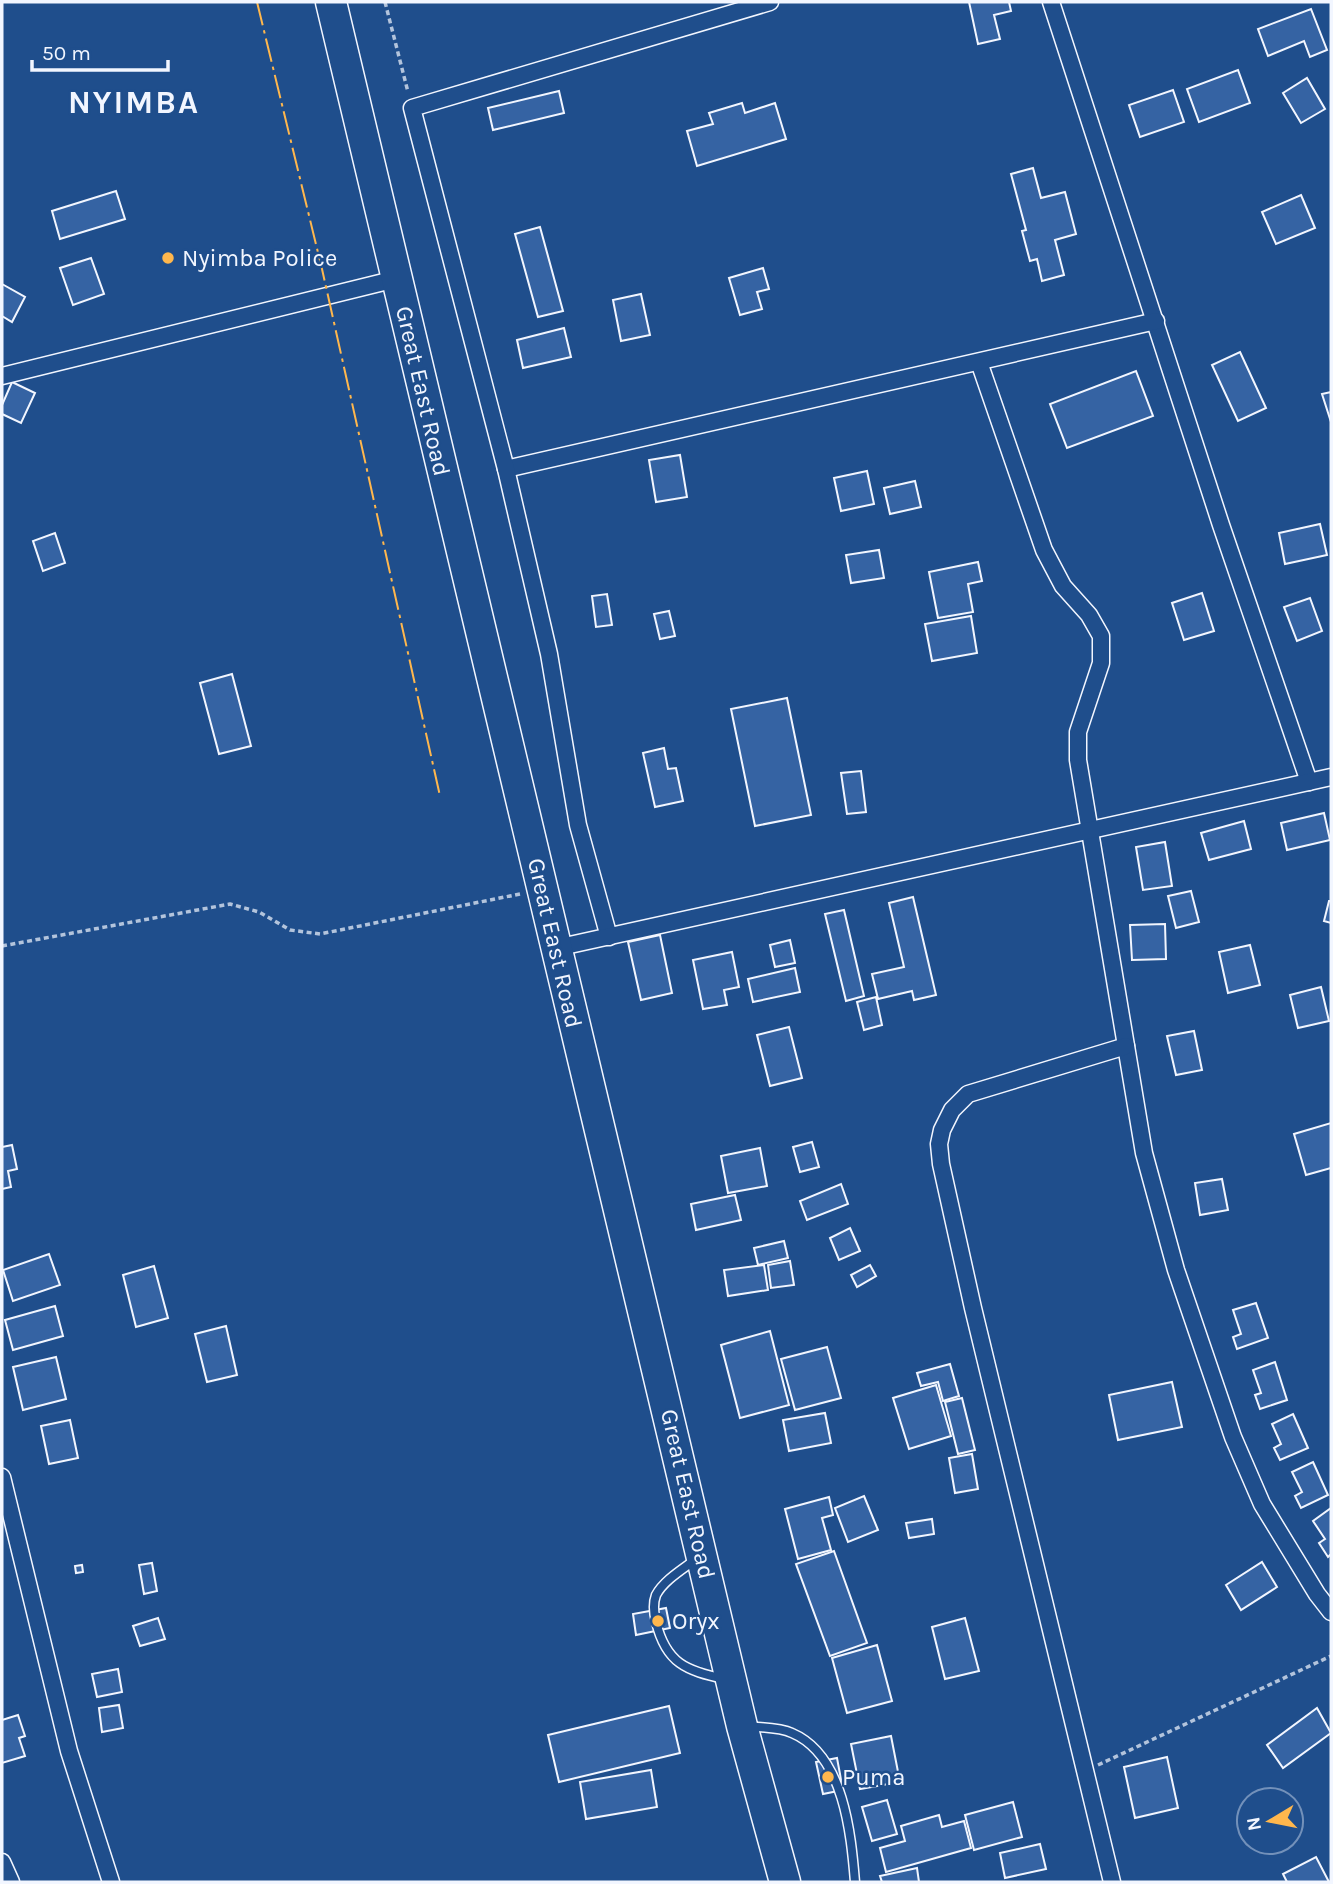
<svg xmlns="http://www.w3.org/2000/svg" width="1333" height="1884" viewBox="0 0 1333 1884" font-family="Karla,sans-serif">
	<rect width="100%" height="100%" fill="#1f4e8c"/>
	<g fill="#3563a3" stroke="#f2f6ff" stroke-width="2">
		<path d="M 969,2 L 1009,2 L 1011,11 L 994,15 L 1000,39 L 978,44 Z"/>
		<path d="M 1311,9 L 1327,50 L 1310,57 L 1304,41 L 1268,56 L 1258,29 Z"/>
		<path d="M 1238,70 L 1250,103 L 1199,122 L 1187,89 Z"/>
		<path d="M 1307,78 L 1325,109 L 1301,123 L 1283,93 Z"/>
		<path d="M 1173,90 L 1184,122 L 1140,137 L 1129,105 Z"/>
		<path d="M 559,91 L 564,113 L 493,130 L 488,108 Z"/>
		<path d="M 742,103 L 745,113 L 775,103 L 786,139 L 697,166 L 687,131 L 713,124 L 709,113 Z"/>
		<path d="M 1033,168 L 1041,198 L 1065,192 L 1076,234 L 1055,240 L 1064,275 L 1042,281 L 1037,259 L 1030,261 L 1022,231 L 1026,230 L 1011,174 Z"/>
		<path d="M 116,191 L 125,219 L 60,239 L 52,211 Z"/>
		<path d="M 1301,195 L 1315,228 L 1276,244 L 1262,212 Z"/>
		<path d="M 540,227 L 563,311 L 538,317 L 515,234 Z"/>
		<path d="M 91,258 L 104,294 L 73,305 L 60,268 Z"/>
		<path d="M 763,268 L 769,289 L 757,292 L 762,309 L 740,315 L 729,278 Z"/>
		<path d="M 2,284 L 25,297 L 12,322 L 2,316 Z"/>
		<path d="M 641,294 L 650,335 L 621,341 L 613,300 Z"/>
		<path d="M 564,328 L 571,357 L 523,368 L 517,340 Z"/>
		<path d="M 1240,352 L 1266,408 L 1238,421 L 1212,365 Z"/>
		<path d="M 1136,371 L 1153,416 L 1067,448 L 1050,404 Z"/>
		<path d="M 12,382 L 35,393 L 21,423 L 2,414 L 2,405 Z"/>
		<path d="M 1331,392 L 1331,422 L 1322,394 Z"/>
		<path d="M 680,455 L 687,497 L 656,502 L 649,460 Z"/>
		<path d="M 867,471 L 874,504 L 841,511 L 834,478 Z"/>
		<path d="M 915,481 L 921,507 L 890,514 L 884,488 Z"/>
		<path d="M 1320,524 L 1327,555 L 1285,564 L 1279,533 Z"/>
		<path d="M 55,533 L 65,563 L 43,571 L 33,541 Z"/>
		<path d="M 879,550 L 884,578 L 851,583 L 846,555 Z"/>
		<path d="M 978,562 L 982,581 L 968,584 L 973,612 L 938,618 L 929,572 Z"/>
		<path d="M 1202,593 L 1214,631 L 1184,640 L 1172,603 Z"/>
		<path d="M 607,594 L 612,625 L 596,627 L 592,596 Z"/>
		<path d="M 1310,598 L 1322,631 L 1297,641 L 1284,607 Z"/>
		<path d="M 669,611 L 675,636 L 660,639 L 654,614 Z"/>
		<path d="M 971,616 L 977,653 L 932,661 L 925,624 Z"/>
		<path d="M 232,674 L 251,746 L 219,754 L 200,683 Z"/>
		<path d="M 787,698 L 811,815 L 755,826 L 731,709 Z"/>
		<path d="M 664,748 L 668,769 L 676,768 L 683,801 L 655,807 L 643,753 Z"/>
		<path d="M 861,771 L 866,812 L 847,814 L 841,773 Z"/>
		<path d="M 1324,813 L 1330,840 L 1287,850 L 1281,823 Z"/>
		<path d="M 1244,821 L 1251,849 L 1209,860 L 1201,833 Z"/>
		<path d="M 1165,842 L 1172,886 L 1143,890 L 1136,847 Z"/>
		<path d="M 1191,891 L 1199,922 L 1176,928 L 1168,896 Z"/>
		<path d="M 913,897 L 936,995 L 914,1000 L 912,991 L 878,999 L 872,974 L 904,967 L 889,903 Z"/>
		<path d="M 1329,901 L 1331,901 L 1331,923 L 1324,921 Z"/>
		<path d="M 844,910 L 864,996 L 846,1001 L 825,914 Z"/>
		<path d="M 1165,924 L 1166,959 L 1132,960 L 1130,925 Z"/>
		<path d="M 660,935 L 672,993 L 641,1000 L 628,942 Z"/>
		<path d="M 790,940 L 795,963 L 775,967 L 770,945 Z"/>
		<path d="M 1250,945 L 1260,985 L 1228,993 L 1219,952 Z"/>
		<path d="M 732,952 L 739,987 L 724,990 L 727,1005 L 703,1009 L 693,960 Z"/>
		<path d="M 795,968 L 800,992 L 753,1002 L 748,979 Z"/>
		<path d="M 1321,987 L 1329,1021 L 1298,1028 L 1290,995 Z"/>
		<path d="M 876,997 L 882,1025 L 864,1030 L 857,1002 Z"/>
		<path d="M 789,1027 L 802,1078 L 770,1086 L 757,1035 Z"/>
		<path d="M 1194,1031 L 1202,1070 L 1176,1075 L 1167,1036 Z"/>
		<path d="M 1331,1123 L 1331,1168 L 1306,1175 L 1294,1134 Z"/>
		<path d="M 812,1142 L 819,1167 L 800,1172 L 793,1147 Z"/>
		<path d="M 12,1145 L 17,1169 L 8,1171 L 11,1187 L 2,1189 L 2,1147 Z"/>
		<path d="M 760,1148 L 767,1186 L 728,1193 L 721,1156 Z"/>
		<path d="M 1222,1179 L 1228,1210 L 1200,1215 L 1195,1183 Z"/>
		<path d="M 841,1184 L 848,1204 L 807,1220 L 800,1201 Z"/>
		<path d="M 735,1195 L 741,1220 L 696,1230 L 691,1204 Z"/>
		<path d="M 850,1228 L 860,1251 L 839,1260 L 830,1238 Z"/>
		<path d="M 784,1241 L 788,1258 L 758,1265 L 754,1248 Z"/>
		<path d="M 49,1254 L 60,1285 L 13,1301 L 3,1270 Z"/>
		<path d="M 790,1261 L 794,1285 L 771,1288 L 768,1265 Z"/>
		<path d="M 764,1265 L 768,1290 L 728,1296 L 724,1270 Z"/>
		<path d="M 870,1265 L 876,1276 L 857,1287 L 851,1275 Z"/>
		<path d="M 154,1266 L 168,1318 L 136,1327 L 123,1275 Z"/>
		<path d="M 1256,1303 L 1268,1338 L 1237,1349 L 1233,1337 L 1241,1334 L 1233,1310 Z"/>
		<path d="M 55,1306 L 63,1336 L 13,1350 L 5,1320 Z"/>
		<path d="M 226,1326 L 237,1375 L 207,1382 L 195,1334 Z"/>
		<path d="M 770,1331 L 789,1405 L 740,1418 L 721,1345 Z"/>
		<path d="M 827,1347 L 841,1398 L 795,1410 L 781,1359 Z"/>
		<path d="M 56,1357 L 66,1399 L 23,1410 L 13,1367 Z"/>
		<path d="M 1275,1362 L 1287,1400 L 1260,1409 L 1255,1395 L 1261,1393 L 1253,1370 Z"/>
		<path d="M 950,1364 L 959,1396 L 943,1401 L 938,1382 L 921,1386 L 917,1373 Z"/>
		<path d="M 1172,1382 L 1182,1427 L 1118,1440 L 1109,1395 Z"/>
		<path d="M 936,1385 L 951,1436 L 909,1449 L 893,1398 Z"/>
		<path d="M 962,1398 L 975,1450 L 958,1454 L 945,1402 Z"/>
		<path d="M 825,1413 L 831,1443 L 789,1451 L 783,1420 Z"/>
		<path d="M 1293,1414 L 1308,1448 L 1280,1460 L 1274,1448 L 1281,1444 L 1272,1424 Z"/>
		<path d="M 70,1420 L 78,1458 L 49,1464 L 41,1426 Z"/>
		<path d="M 972,1454 L 978,1489 L 955,1493 L 949,1458 Z"/>
		<path d="M 1313,1462 L 1328,1495 L 1301,1508 L 1295,1496 L 1302,1492 L 1292,1472 Z"/>
		<path d="M 864,1496 L 878,1530 L 848,1542 L 835,1508 Z"/>
		<path d="M 829,1497 L 833,1515 L 822,1518 L 831,1550 L 798,1559 L 785,1509 Z"/>
		<path d="M 1331,1508 L 1331,1554 L 1328,1557 L 1319,1543 L 1325,1539 L 1313,1521 Z"/>
		<path d="M 932,1519 L 934,1534 L 909,1538 L 906,1523 Z"/>
		<path d="M 834,1551 L 867,1643 L 830,1656 L 796,1564 Z"/>
		<path d="M 1262,1562 L 1277,1587 L 1241,1610 L 1226,1585 Z"/>
		<path d="M 152,1563 L 157,1591 L 144,1594 L 139,1565 Z"/>
		<path d="M 82,1565 L 83,1572 L 76,1573 L 75,1566 Z"/>
		<path d="M 666,1608 L 670,1628 L 636,1635 L 633,1614 Z"/>
		<path d="M 158,1618 L 165,1639 L 140,1646 L 133,1626 Z"/>
		<path d="M 965,1618 L 979,1671 L 945,1679 L 932,1627 Z"/>
		<path d="M 877,1645 L 892,1701 L 847,1713 L 832,1658 Z"/>
		<path d="M 118,1669 L 122,1692 L 97,1697 L 92,1674 Z"/>
		<path d="M 119,1705 L 123,1728 L 102,1732 L 99,1708 Z"/>
		<path d="M 669,1706 L 680,1753 L 559,1782 L 548,1735 Z"/>
		<path d="M 1317,1708 L 1331,1733 L 1283,1768 L 1267,1745 Z"/>
		<path d="M 18,1715 L 25,1736 L 19,1738 L 25,1756 L 2,1763 L 2,1720 Z"/>
		<path d="M 891,1736 L 900,1782 L 860,1789 L 851,1744 Z"/>
		<path d="M 1167,1757 L 1178,1808 L 1135,1818 L 1124,1767 Z"/>
		<path d="M 837,1758 L 843,1790 L 823,1794 L 816,1762 Z"/>
		<path d="M 651,1770 L 657,1807 L 586,1819 L 580,1782 Z"/>
		<path d="M 887,1800 L 897,1834 L 872,1841 L 862,1807 Z"/>
		<path d="M 1013,1802 L 1022,1837 L 974,1850 L 965,1815 Z"/>
		<path d="M 939,1815 L 942,1827 L 964,1821 L 971,1848 L 886,1872 L 880,1848 L 905,1841 L 901,1826 Z"/>
		<path d="M 1040,1844 L 1046,1869 L 1005,1878 L 1000,1853 Z"/>
		<path d="M 1316,1857 L 1329,1882 L 1287,1882 L 1283,1874 Z"/>
		<path d="M 917,1868 L 919,1882 L 882,1882 L 880,1876 Z"/>
	</g>
	<g fill="none" stroke-linecap="round" stroke-linejoin="round">
		<defs>
			<g id="lane">
				<path d="M 696,1559 C 683,1569 664,1580 656,1595 C 653,1603 654,1614 656,1622 C 666,1663 686,1671 725,1679"/>
				<path d="M 748,1726 C 762,1728 779,1727 792,1733 C 844,1755 851,1834 855,1882"/>
			</g>
			<g id="street">
				<path d="M 1051,2 L 1221,525 L 1309,782"/>
				<path d="M 979,362 L 1044,550 L 1063,586 L 1089,615 L 1101,636 L 1101,663 L 1078,732 L 1078,760 L 1144,1153 L 1176,1270 L 1233,1437 L 1262,1504 L 1317,1594 L 1331,1612"/>
				<path d="M 2,376 L 396,279"/>
				<path d="M 506,469 L 1156,321"/>
				<path d="M 609,937 L 578,825 L 549,654 L 506,469 L 412,108 L 770,2"/>
				<path d="M 556,948 L 1331,777"/>
				<path d="M 2,1477 L 69,1751 L 111,1882"/>
				<path d="M 2,1862 L 11,1882"/>
				<path d="M 1112,1882 L 973,1308 L 941,1164 L 939,1144 L 942,1130 L 952,1110 L 968,1094 L 1126,1046"/>
			</g>
			<path id="highway" d="M 331,2 L 742,1726 L 785,1882"/>
		</defs>
		<use href="#lane" stroke="#f2f6ff" stroke-width="11"/>
		<use href="#street" stroke="#f2f6ff" stroke-width="19"/>
		<use href="#highway" stroke="#f2f6ff" stroke-width="33"/>
		<g stroke="#b3c4dc" stroke-width="3.5" stroke-dasharray="5 3.5" stroke-linecap="butt">
			<path d="M 385,2 L 408,92"/>
			<path d="M 2,946 L 230,904 L 259,912 L 290,930 L 320,934 L 520,894"/>
			<path d="M 1098,1765 L 1331,1656"/>
		</g>
		<use href="#lane" stroke="#1f4e8c" stroke-width="8"/>
		<use href="#street" stroke="#1f4e8c" stroke-width="16"/>
		<use href="#highway" stroke="#1f4e8c" stroke-width="30"/>
		<path stroke="#ffb74d" stroke-width="2" stroke-dasharray="24 5 3.5 5" stroke-linecap="butt" d="M 257,2 L 322,269 L 440,796"/>
	</g>
	<g fill="#ffb74d" stroke="#1f4e8c" stroke-width="2.5">
		<circle cx="168" cy="258" r="7"/>
		<circle cx="658" cy="1621" r="7"/>
		<circle cx="828" cy="1777" r="7"/>
	</g>
	<g text-anchor="middle" dominant-baseline="central" stroke-width="5" stroke-linejoin="round" paint-order="stroke">
		<g font-size="24" fill="#f2f6ff" stroke="#1f4e8c" text-anchor="start">
			<text x="182" y="258">Nyimba Police</text>
			<text x="672" y="1621">Oryx</text>
			<text x="842" y="1777">Puma</text>
		</g>
		<g font-size="24" fill="#f2f6ff" stroke="#1f4e8c">
			<text transform="translate(423 391) rotate(77)">Great East Road</text>
			<text transform="translate(555 943) rotate(77)">Great East Road</text>
			<text transform="translate(688 1494) rotate(77)">Great East Road</text>
		</g>
		<g font-size="32" font-weight="bold" letter-spacing="2" fill="#f2f6ff" stroke="#1f4e8c">
			<text x="134" y="102">NYIMBA</text>
		</g>
	</g>
	<rect width="1333" height="1884" fill="none" stroke="#f2f6ff" stroke-width="7"/>
	<g transform="translate(1270 1821) rotate(260)"><circle r="33" fill="#1f4e8c" stroke="#7391ba" stroke-width="2"/>
	<path d="M0-5L12 26L0 18L-12 26Z" fill="#ffb74d"/>
	<text y="-10" font-size="19" font-weight="bold" text-anchor="middle" fill="#f2f6ff">N</text>
	</g>
	<path d="M32 60v10h136v-10" fill="none" stroke="#f2f6ff" stroke-width="3.5"/>
	<text x="42" y="60" font-size="21" fill="#f2f6ff" stroke="#1f4e8c" stroke-width="5" paint-order="stroke">50 m</text>
</svg>
